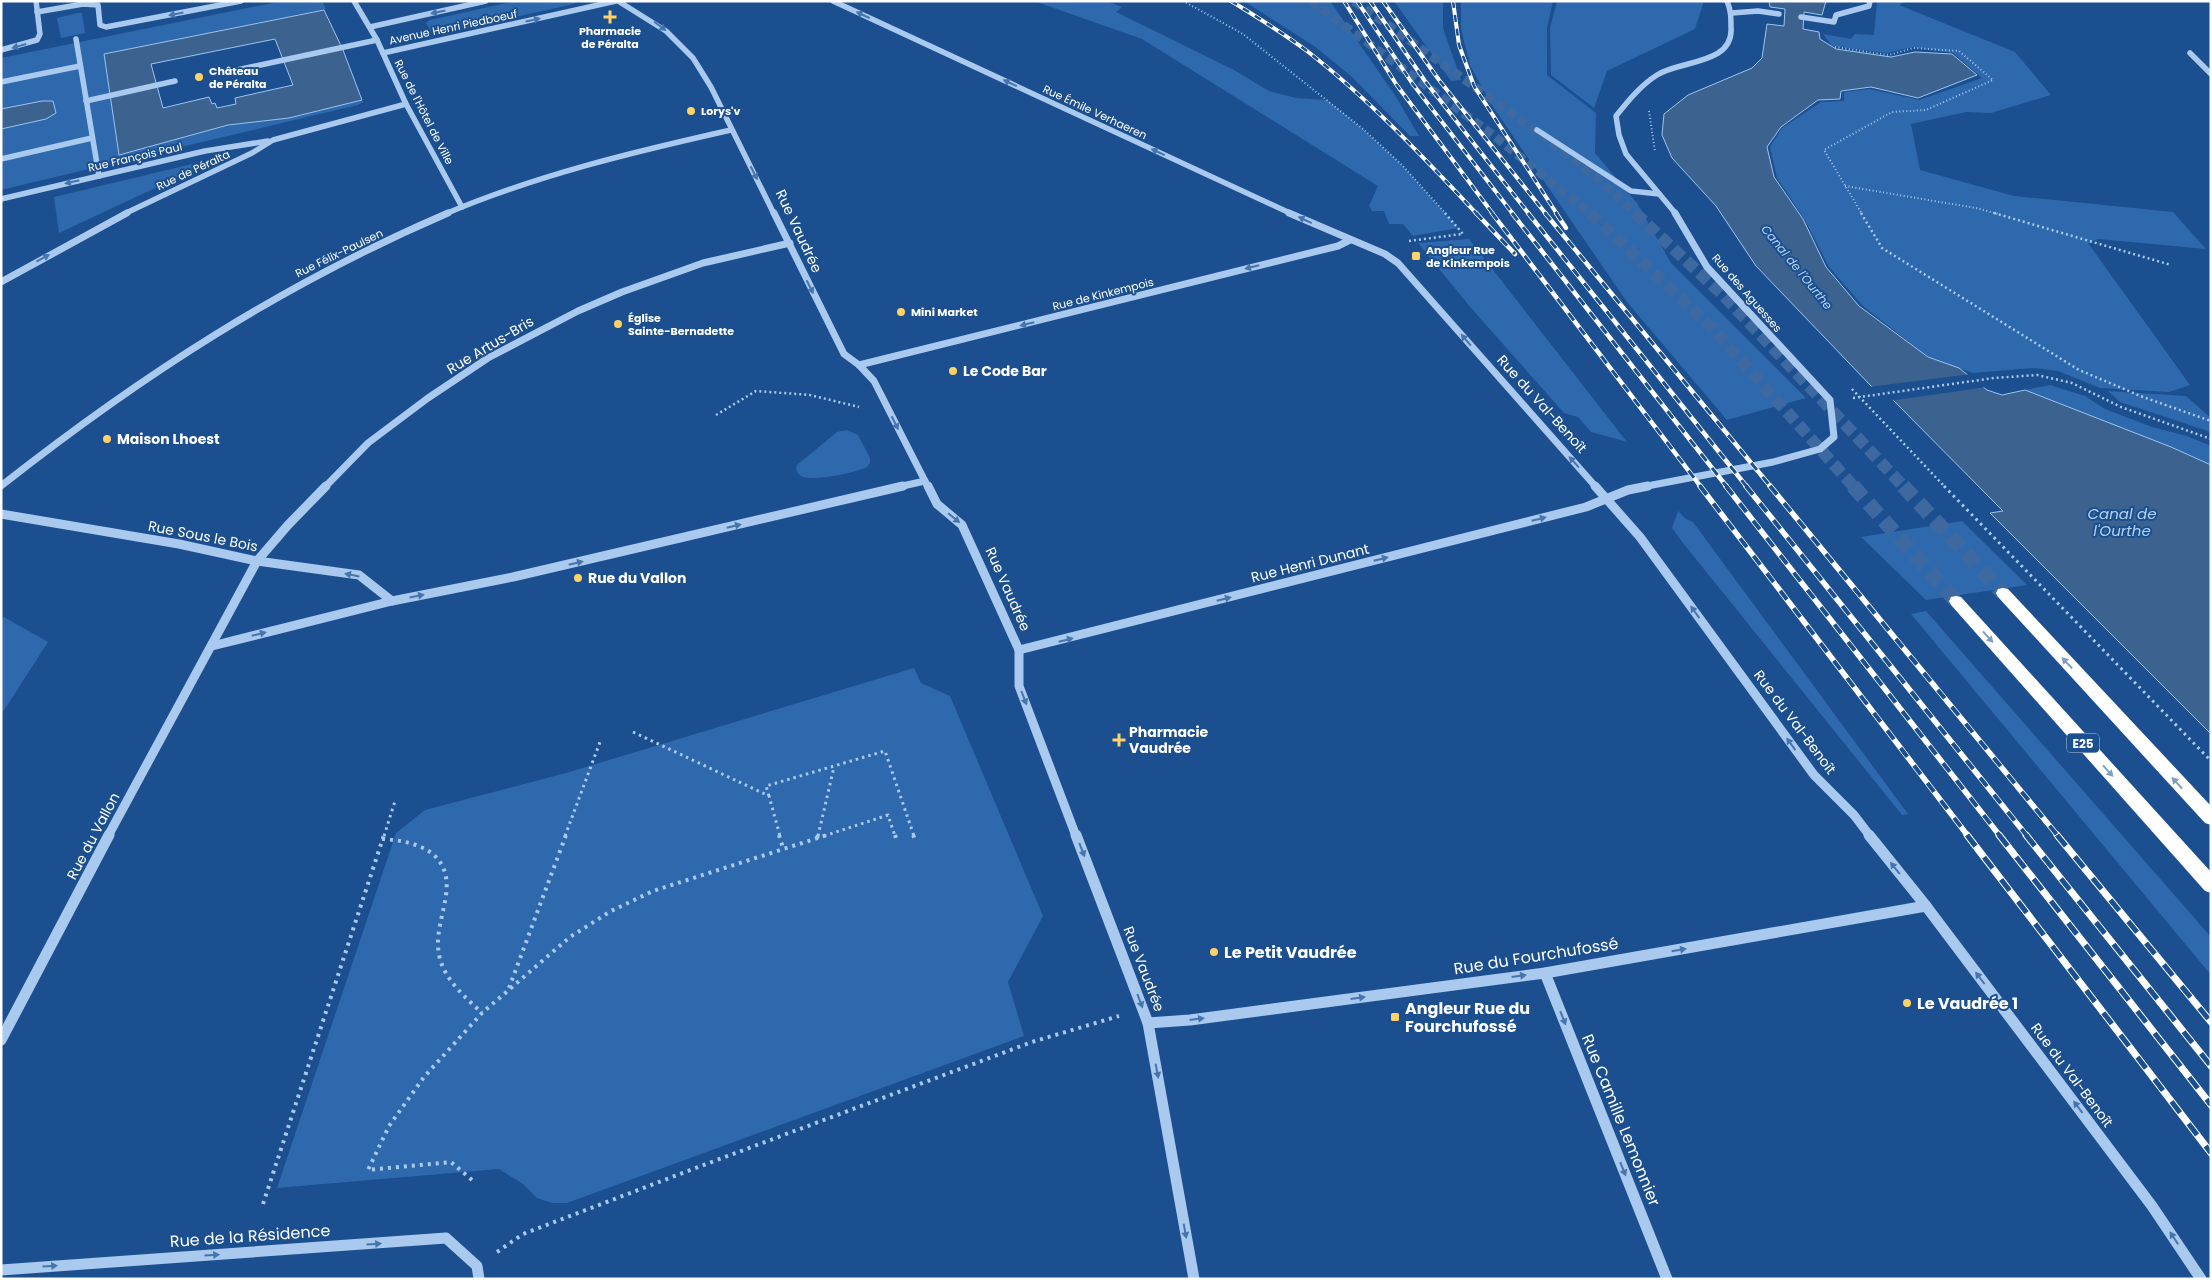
<svg xmlns="http://www.w3.org/2000/svg" width="2212" height="1280" viewBox="0 0 2212 1280" font-family="Poppins,sans-serif">
	<rect width="100%" height="100%" fill="#1b4f8f"/>
	<g fill="#2e69ad">
		<path d="M 282,1 L 322,1 L 326,9 L 104,54 L 119,155 L 228,125 L 289,118 L 362,100 L 363,102 L 358,105 L 328,112 L 1,190 L 1,58 Z"/>
		<path d="M 516,1 L 577,1 L 574,4 L 438,34 L 432,33 L 426,23 L 430,20 Z"/>
		<path d="M 1034,1 L 1107,1 L 1122,7 L 1116,12 L 1234,70 L 1269,91 L 1296,98 L 1327,100 L 1363,129 L 1402,165 L 1458,228 L 1413,236 L 1403,224 L 1389,224 L 1384,211 L 1372,211 L 1369,206 L 1378,186 L 1142,39 Z"/>
		<path d="M 1244,1 L 1330,1 L 1396,97 L 1419,136 L 1410,136 L 1351,76 L 1314,46 Z"/>
		<path d="M 1394,1 L 1443,1 L 1443,28 L 1461,80 L 1451,81 Z"/>
		<path d="M 1461,1 L 1553,1 L 1547,28 L 1547,75 L 1596,113 L 1595,153 L 1637,203 L 1671,263 L 1806,398 L 1727,420 L 1627,302 L 1491,104 L 1470,65 L 1461,29 Z"/>
		<path d="M 1557,1 L 1704,1 L 1695,29 L 1607,71 L 1594,108 L 1551,75 L 1550,28 Z"/>
		<path d="M 1877,1 L 1906,1 L 1899,5 L 2015,52 L 2051,95 L 1991,113 L 1966,112 L 1911,124 L 1920,170 L 2014,196 L 2173,212 L 2206,249 L 2098,239 L 2088,243 L 2190,385 L 2169,392 L 2100,388 L 2058,371 L 2034,368 L 1973,373 L 1928,357 L 1863,306 L 1829,267 L 1805,220 L 1777,178 L 1770,147 L 1782,128 L 1821,102 L 1844,101 L 1844,92 L 1870,89 L 1919,100 L 1982,78 L 1953,53 L 1912,47 L 1887,53 L 1832,46 L 1823,34 L 1851,39 L 1855,34 L 1874,35 Z"/>
		<path d="M 78,13 L 82,13 L 85,33 L 61,38 L 57,18 Z"/>
		<path d="M 209,160 L 211,162 L 59,233 L 54,197 Z"/>
		<path d="M 1469,239 L 1627,442 L 1591,432 L 1578,417 L 1564,413 L 1471,308 L 1418,243 Z"/>
		<path d="M 2050,385 L 2085,396 L 2105,409 L 2152,427 L 2187,436 L 2211,446 L 2211,465 L 2171,447 L 2025,390 Z"/>
		<path d="M 2108,391 L 2186,396 L 2211,418 L 2211,432 L 2120,402 Z"/>
		<path d="M 847,430 L 858,435 L 870,458 L 870,463 L 867,467 C 855,473 815,481 803,477 C 798,475 797,472 796,468 L 797,465 L 837,432 Z"/>
		<path d="M 1678,511 L 1686,519 L 1693,522 L 1908,814 L 1902,815 L 1683,543 L 1672,528 Z"/>
		<path d="M 1962,521 L 2027,585 L 1926,600 L 1861,537 Z"/>
		<path d="M 1926,611 L 2211,937 L 2211,975 L 1911,614 Z"/>
		<path d="M 4,617 L 48,642 L 1,715 L 1,620 Z"/>
		<path d="M 914,668 L 921,683 L 950,696 L 1043,916 L 1008,982 L 1024,1036 L 567,1203 L 552,1203 L 537,1198 L 523,1184 L 499,1169 L 277,1188 L 396,833 L 425,810 L 566,773 Z"/>
	</g>
	<g fill="#3c6290" stroke="#9cc4f0" fill-rule="evenodd">
		<path d="M 1769,1 L 1826,1 L 1822,15 L 1804,12 L 1803,29 L 1819,32 L 1820,39 L 1836,49 L 1891,57 L 1915,52 L 1952,54 L 1977,75 L 1918,98 L 1871,87 L 1841,91 L 1840,99 L 1818,100 L 1781,127 L 1767,147 L 1774,177 L 1803,219 L 1826,267 L 1859,306 L 1928,357 L 1959,368 L 1987,390 L 2002,395 L 2025,390 L 2171,447 L 2211,465 L 2211,734 L 1990,513 L 2003,511 L 1893,400 L 1872,387 L 1756,266 L 1716,206 L 1672,158 L 1662,135 L 1664,114 L 1688,95 L 1752,68 L 1762,58 L 1767,24 L 1784,26 L 1785,9 L 1770,7 Z"/>
		<path d="M 324,10 L 343,50 L 362,100 L 289,118 L 228,125 L 119,155 L 104,54 ZM 275,39 L 293,85 L 235,98 L 236,104 L 217,108 L 215,103 L 212,104 L 209,97 L 163,108 L 151,64 Z"/>
		<path d="M 42,101 L 53,101 L 56,113 L 46,119 L 1,129 L 1,109 Z"/>
	</g>
	<path fill="#1b4f8f" d="M 1971,374 L 1987,387 L 1889,401 L 1869,387 Z"/>
	<g fill="none" stroke-linecap="round" stroke-linejoin="round">
		<g stroke="#3d69a0" stroke-width="9" stroke-dasharray="9 4.5" stroke-linecap="butt">
			<path d="M 1311,1 L 1493,135 L 1591,214"/>
			<path d="M 1354,1 L 1527,124 L 1581,165 L 1637,214"/>
		</g>
		<g stroke="#3d69a0" stroke-width="12" stroke-dasharray="12 5.5" stroke-linecap="butt">
			<path d="M 1590,213 L 1712,328 L 1854,487"/>
			<path d="M 1635,213 L 1722,294 L 1904,487"/>
		</g>
		<g stroke="#3d69a0" stroke-width="15" stroke-dasharray="15 8" stroke-linecap="butt">
			<path d="M 1853,486 L 1956,601"/>
			<path d="M 1903,486 L 2003,593"/>
		</g>
		<g stroke="#a9c9ee" stroke-width="2" stroke-dasharray="1 2.5" stroke-linecap="butt">
			<path d="M 1183,1 L 1243,34 L 1363,129 L 1402,165 L 1446,214"/>
			<path d="M 1835,47 L 1889,55 L 1913,48 L 1959,51 L 1993,80 L 1926,110 L 1892,112 L 1824,150 L 1862,214"/>
			<path d="M 1649,111 L 1655,152"/>
			<path d="M 1845,186 L 1976,208 L 1998,214"/>
		</g>
		<g stroke="#a9c9ee" stroke-width="2.5" stroke-dasharray="2 3" stroke-linecap="butt">
			<path d="M 1445,213 L 1463,234"/>
			<path d="M 1861,213 L 1882,248 L 2079,370 L 2143,397 L 2211,421"/>
			<path d="M 1994,213 L 2171,265"/>
			<path d="M 1409,241 L 1462,234"/>
			<path d="M 1852,389 L 1945,487"/>
			<path d="M 1853,398 L 1994,378 L 2037,375 L 2072,383 L 2121,407 L 2211,439"/>
			<path d="M 716,415 L 756,391 L 810,395 L 859,407"/>
		</g>
		<g stroke="#a9c9ee" stroke-width="3" stroke-dasharray="2.5 4" stroke-linecap="butt">
			<path d="M 1944,486 L 2211,761"/>
			<path d="M 633,732 L 769,796 L 780,836"/>
			<path d="M 769,796 L 766,786 L 885,751 L 914,836"/>
			<path d="M 384,836 L 395,801"/>
			<path d="M 565,836 L 600,742"/>
			<path d="M 818,836 L 834,767"/>
			<path d="M 824,836 L 888,815 L 895,836"/>
		</g>
		<g stroke="#a9c9ee" stroke-width="4" stroke-dasharray="3 5" stroke-linecap="butt">
			<path d="M 779,835 L 783,848"/>
			<path d="M 895,835 L 897,841"/>
			<path d="M 913,835 L 915,839"/>
			<path d="M 817,838 L 818,835"/>
			<path d="M 382,839 C 417,841 452,852 446,895 C 443,917 434,937 440,959 C 446,981 466,998 482,1013"/>
			<path d="M 509,988 L 566,835"/>
			<path d="M 472,1180 L 451,1162 L 368,1170 L 389,1126 L 424,1077 L 482,1013 L 570,937 L 611,911 L 653,891 L 827,835"/>
			<path d="M 263,1204 L 384,835"/>
			<path d="M 497,1252 L 523,1234 L 693,1169 L 1032,1042 L 1119,1016"/>
		</g>
		<g stroke="#a9c9ee" stroke-width="5.5">
			<path d="M 354,1 L 377,40 L 406,104 L 462,207"/>
			<path d="M 618,1 L 666,31 L 693,58 L 711,87 L 774,214"/>
			<path d="M 833,1 L 1292,214"/>
			<path d="M 37,12 L 83,4 L 98,5 L 100,25 L 106,27 L 241,1"/>
			<path d="M 1732,13 L 1758,11 L 1779,14"/>
			<path d="M 1801,17 L 1834,22 L 1836,15 L 1869,6 L 1870,1"/>
			<path d="M 370,27 L 486,1"/>
			<path d="M 76,39 L 99,176"/>
			<path d="M 1,50 L 37,40 L 40,34 L 36,1"/>
			<path d="M 383,53 L 616,1"/>
			<path d="M 2190,53 L 2211,74"/>
			<path d="M 223,73 L 377,40"/>
			<path d="M 1,82 L 80,66"/>
			<path d="M 86,101 L 175,81"/>
			<path d="M 1537,130 L 1631,191 L 1659,194"/>
			<path d="M 1,159 L 92,138"/>
			<path d="M 1,199 L 205,151 L 268,141"/>
			<path d="M 124,214 L 252,153 L 273,140 L 406,104"/>
			<path d="M 445,214 C 537,175 633,152 731,130"/>
			<path d="M 1676,214 L 1626,154 L 1619,135 L 1616,116 C 1628,101 1641,85 1657,75 C 1680,60 1734,65 1731,27 C 1731,18 1731,10 1727,1"/>
		</g>
		<g stroke="#a9c9ee" stroke-width="7">
			<path d="M 774,213 L 844,354 L 859,365 L 874,381 L 928,487"/>
			<path d="M 1289,213 L 1385,254 L 1398,263 L 1596,487"/>
			<path d="M 1,282 L 127,213"/>
			<path d="M 859,365 L 1338,246 L 1350,240"/>
			<path d="M 1,486 C 142,375 283,284 448,213"/>
			<path d="M 325,487 L 368,443 L 428,398 L 488,358 L 578,311 L 622,292 L 703,263 L 790,243"/>
			<path d="M 898,487 L 925,481"/>
			<path d="M 1642,487 L 1773,462 L 1820,449 L 1834,437 L 1830,400 L 1707,267 L 1675,213"/>
		</g>
		<g stroke="#a9c9ee" stroke-width="9">
			<path d="M 928,486 L 937,504 L 962,525 L 1019,650 L 1019,686 L 1076,836"/>
			<path d="M 1595,486 L 1640,537 L 1814,775 L 1854,815 L 1870,836"/>
			<path d="M 1,514 L 179,544 L 257,561 L 359,575 L 392,601"/>
			<path d="M 212,646 L 392,601 L 513,577 L 903,486"/>
			<path d="M 1019,650 L 1586,507 L 1628,490 L 1648,486"/>
			<path d="M 108,836 L 257,561 L 288,525 L 326,486"/>
		</g>
		<g stroke="#a9c9ee" stroke-width="11">
			<path d="M 1076,835 L 1148,1023 L 1194,1279"/>
			<path d="M 1869,835 L 1926,906 L 2152,1206 L 2201,1279"/>
			<path d="M 1545,973 L 1667,1279"/>
			<path d="M 1148,1023 L 1190,1020 L 1545,973 L 1926,906"/>
			<path d="M 1,1040 L 109,835"/>
			<path d="M 1,1270 L 446,1238 L 477,1266 L 479,1279"/>
		</g>
		<g fill="#fff" fill-rule="evenodd">
			<path d="M 2003,588 L 2008,589 L 2211,806 L 2211,825 L 2205,823 L 1998,597 L 1996,593 L 1998,589 Z"/>
			<path d="M 1956,596 L 1961,597 L 2211,872 L 2211,893 L 2205,891 L 1951,605 L 1949,601 L 1951,597 Z"/>
		</g>
		<defs>
			<g id="rail-far3">
				<path d="M 1231,1 C 1257,17 1283,33 1307,51 C 1369,99 1424,158 1477,214"/>
				<path d="M 1344,1 L 1396,84 L 1493,214"/>
				<path d="M 1357,1 L 1412,83 L 1513,214"/>
				<path d="M 1370,1 L 1425,81 L 1529,214"/>
				<path d="M 1383,1 L 1439,80 L 1546,214"/>
				<path d="M 1453,1 L 1459,45 L 1474,86 L 1557,214"/>
			</g>
			<g id="rail-far2">
				<path d="M 1476,213 L 1515,254"/>
				<path d="M 1492,213 L 1701,487"/>
				<path d="M 1512,213 L 1727,487"/>
				<path d="M 1528,213 L 1747,487"/>
				<path d="M 1545,213 L 1771,487"/>
				<path d="M 1556,213 L 1566,228"/>
			</g>
			<g id="rail-far1">
				<path d="M 1700,486 L 1968,836"/>
				<path d="M 1726,486 L 2000,836"/>
				<path d="M 1746,486 L 2027,836"/>
				<path d="M 1770,486 L 2058,836"/>
			</g>
			<g id="rail">
				<path d="M 1967,835 L 2211,1153"/>
				<path d="M 1999,835 L 2211,1105"/>
				<path d="M 2026,835 L 2211,1066"/>
				<path d="M 2057,835 L 2211,1022"/>
			</g>
		</defs>
		<use href="#rail-far3" stroke="#fff" stroke-width="4"/>
		<use href="#rail-far2" stroke="#fff" stroke-width="4.5"/>
		<use href="#rail-far1" stroke="#fff" stroke-width="5.5"/>
		<use href="#rail" stroke="#fff" stroke-width="7"/>
		<use href="#rail-far3" stroke="#1b4f8f" stroke-width="2.5" stroke-dasharray="7" stroke-linecap="butt"/>
		<use href="#rail-far2" stroke="#1b4f8f" stroke-width="3" stroke-dasharray="9" stroke-linecap="butt"/>
		<use href="#rail-far1" stroke="#1b4f8f" stroke-width="4" stroke-dasharray="11" stroke-linecap="butt"/>
		<use href="#rail" stroke="#1b4f8f" stroke-width="5" stroke-dasharray="14" stroke-linecap="butt"/>
	</g>
	<defs><path id="oneway-solid" d="M-6-.8H1V-3.2L6.5 0L1 3.2V.8H-6Z" transform="scale(1.25)"/></defs>
	<g fill="#4674ac">
		<use href="#oneway-solid" transform="translate(438 12) rotate(168)"/>
		<use href="#oneway-solid" transform="translate(176 14) rotate(169)"/>
		<use href="#oneway-solid" transform="translate(863 15) rotate(-155)"/>
		<use href="#oneway-solid" transform="translate(533 20) rotate(-12)"/>
		<use href="#oneway-solid" transform="translate(660 26) rotate(37)"/>
		<use href="#oneway-solid" transform="translate(19 46) rotate(164)"/>
		<use href="#oneway-solid" transform="translate(1010 83) rotate(-155)"/>
		<use href="#oneway-solid" transform="translate(1158 152) rotate(-155)"/>
		<use href="#oneway-solid" transform="translate(754 173) rotate(63)"/>
		<use href="#oneway-solid" transform="translate(72 182) rotate(167)"/>
		<use href="#oneway-solid" transform="translate(1305 220) rotate(-155)"/>
		<use href="#oneway-solid" transform="translate(43 258) rotate(-28)"/>
		<use href="#oneway-solid" transform="translate(1252 267) rotate(166)"/>
		<use href="#oneway-solid" transform="translate(810 287) rotate(63)"/>
		<use href="#oneway-solid" transform="translate(1027 324) rotate(166)"/>
		<use href="#oneway-solid" transform="translate(1466 340) rotate(-131)"/>
		<use href="#oneway-solid" transform="translate(895 423) rotate(63)"/>
		<use href="#oneway-solid" transform="translate(1574 462) rotate(-132)"/>
		<use href="#oneway-solid" transform="translate(954 518) rotate(39)"/>
		<use href="#oneway-solid" transform="translate(1539 519) rotate(-14)"/>
		<use href="#oneway-solid" transform="translate(734 526) rotate(-13)"/>
		<use href="#oneway-solid" transform="translate(1381 559) rotate(-14)"/>
		<use href="#oneway-solid" transform="translate(576 563) rotate(-13)"/>
		<use href="#oneway-solid" transform="translate(352 575) rotate(-169)"/>
		<use href="#oneway-solid" transform="translate(417 596) rotate(-11)"/>
		<use href="#oneway-solid" transform="translate(1224 599) rotate(-14)"/>
		<use href="#oneway-solid" transform="translate(1695 612) rotate(-126)"/>
		<use href="#oneway-solid" transform="translate(259 634) rotate(-14)"/>
		<use href="#oneway-solid" transform="translate(1066 640) rotate(-14)"/>
		<use href="#oneway-solid" transform="translate(1024 698) rotate(69)"/>
		<use href="#oneway-solid" transform="translate(1791 744) rotate(-126)"/>
		<use href="#oneway-solid" transform="translate(1082 850) rotate(69)"/>
		<use href="#oneway-solid" transform="translate(1895 868) rotate(-129)"/>
		<use href="#oneway-solid" transform="translate(1679 950) rotate(-10)"/>
		<use href="#oneway-solid" transform="translate(1519 976) rotate(-8)"/>
		<use href="#oneway-solid" transform="translate(1980 978) rotate(-127)"/>
		<use href="#oneway-solid" transform="translate(1358 998) rotate(-8)"/>
		<use href="#oneway-solid" transform="translate(1140 1001) rotate(69)"/>
		<use href="#oneway-solid" transform="translate(1563 1018) rotate(68)"/>
		<use href="#oneway-solid" transform="translate(1197 1019) rotate(-7)"/>
		<use href="#oneway-solid" transform="translate(1157 1071) rotate(79)"/>
		<use href="#oneway-solid" transform="translate(2078 1107) rotate(-127)"/>
		<use href="#oneway-solid" transform="translate(1623 1169) rotate(68)"/>
		<use href="#oneway-solid" transform="translate(1185 1231) rotate(80)"/>
		<use href="#oneway-solid" transform="translate(2174 1238) rotate(-124)"/>
		<use href="#oneway-solid" transform="translate(374 1244) rotate(-4)"/>
		<use href="#oneway-solid" transform="translate(212 1255) rotate(-4)"/>
		<use href="#oneway-solid" transform="translate(50 1266) rotate(-4)"/>
	</g>
	<g fill="#829ec1">
		<use href="#oneway-solid" transform="translate(1988 637) rotate(48)"/>
		<use href="#oneway-solid" transform="translate(2067 663) rotate(-133)"/>
		<use href="#oneway-solid" transform="translate(2108 771) rotate(48)"/>
		<use href="#oneway-solid" transform="translate(2177 783) rotate(-133)"/>
	</g>
	<g fill="#ffd166" stroke="#1b4f8f" stroke-width="2">
		<path d="M607.5 9.5h5v5h5v5h-5v5h-5v-5h-5v-5h5z"/>
		<circle cx="199" cy="77" r="5"/>
		<circle cx="691" cy="111" r="5"/>
		<rect x="1411" y="251" width="10" height="10" rx="2.5"/>
		<circle cx="901" cy="312" r="5"/>
		<circle cx="618" cy="324" r="5"/>
		<circle cx="953" cy="371" r="5"/>
		<circle cx="107" cy="439" r="5"/>
		<circle cx="578" cy="578" r="5"/>
		<path d="M1116.5 732.5h5v5h5v5h-5v5h-5v-5h-5v-5h5z"/>
		<circle cx="1214" cy="952" r="5"/>
		<circle cx="1907" cy="1003" r="5"/>
		<rect x="1390" y="1012" width="10" height="10" rx="2.5"/>
	</g>
	<g text-anchor="middle" dominant-baseline="central" stroke-width="4" stroke-linejoin="round" paint-order="stroke">
		<g font-size="11" fill="#fff" stroke="#1b4f8f">
			<text transform="translate(453 27) rotate(-12)">Avenue Henri Piedboeuf</text>
			<text transform="translate(424 112) rotate(63)">Rue de l'Hôtel de Ville</text>
			<text transform="translate(1095 112) rotate(25)">Rue Émile Verhaeren</text>
			<text transform="translate(135 157) rotate(-13)">Rue François Paul</text>
			<text transform="translate(193 170) rotate(-25)">Rue de Péralta</text>
			<text transform="translate(339 253) rotate(-26)">Rue Félix-Paulsen</text>
			<text transform="translate(1747 293) rotate(49)">Rue des Aguesses</text>
			<text transform="translate(1103 294) rotate(-14)">Rue de Kinkempois</text>
		</g>
		<g font-size="11" font-weight="bold" fill="#fff" stroke="#1b4f8f" text-anchor="start">
			<text x="610" y="31" text-anchor="middle">Pharmacie<tspan x="610" dy="13">de Péralta</tspan></text>
			<text x="209" y="71">Château<tspan x="209" dy="13">de Péralta</tspan></text>
			<text x="701" y="111">Lorys'v</text>
			<text x="1426" y="250">Angleur Rue<tspan x="1426" dy="13">de Kinkempois</tspan></text>
			<text x="911" y="312">Mini Market</text>
			<text x="628" y="318">Église<tspan x="628" dy="13">Sainte-Bernadette</tspan></text>
		</g>
		<g font-size="12" font-style="italic" fill="#b5d3f5" stroke="#1b4f8f">
			<text transform="translate(1797 267) rotate(51)">Canal de l'Ourthe</text>
		</g>
		<rect fill="#1b4f8f" stroke="#bbcadd" stroke-width="1" x="2067" y="733.5" width="32" height="19" rx="4"/>
		<g font-size="12" font-weight="bold" fill="#fff">
			<text x="2083" y="743">E25</text>
		</g>
		<g font-size="14" fill="#fff" stroke="#1b4f8f">
			<text transform="translate(799 231) rotate(65)">Rue Vaudrée</text>
			<text transform="translate(490 345) rotate(-31)">Rue Artus-Bris</text>
			<text transform="translate(1542 404) rotate(48)">Rue du Val-Benoît</text>
			<text transform="translate(203 536) rotate(11)">Rue Sous le Bois</text>
			<text transform="translate(1310 563) rotate(-14)">Rue Henri Dunant</text>
			<text transform="translate(1008 589) rotate(66)">Rue Vaudrée</text>
			<text transform="translate(1795 722) rotate(53)">Rue du Val-Benoît</text>
			<text transform="translate(93 836) rotate(-62)">Rue du Vallon</text>
			<text transform="translate(1144 969) rotate(69)">Rue Vaudrée</text>
			<text transform="translate(2072 1075) rotate(53)">Rue du Val-Benoît</text>
		</g>
		<g font-size="14" font-weight="bold" fill="#fff" stroke="#1b4f8f" text-anchor="start">
			<text x="963" y="371">Le Code Bar</text>
			<text x="117" y="439">Maison Lhoest</text>
			<text x="588" y="578">Rue du Vallon</text>
			<text x="1129" y="732">Pharmacie<tspan x="1129" dy="16">Vaudrée</tspan></text>
		</g>
		<g font-size="15" font-style="italic" fill="#b5d3f5" stroke="#1b4f8f">
			<text x="2122" y="513">Canal de<tspan x="2122" dy="17">l'Ourthe</tspan></text>
		</g>
		<g font-size="16" font-weight="bold" fill="#fff" stroke="#1b4f8f" text-anchor="start">
			<text x="1224" y="952">Le Petit Vaudrée</text>
			<text x="1917" y="1003">Le Vaudrée 1</text>
			<text x="1405" y="1008">Angleur Rue du<tspan x="1405" dy="18">Fourchufossé</tspan></text>
		</g>
		<g font-size="16" fill="#fff" stroke="#1b4f8f">
			<text transform="translate(1536 956) rotate(-9)">Rue du Fourchufossé</text>
			<text transform="translate(1621 1120) rotate(68)">Rue Camille Lemonnier</text>
			<text transform="translate(250 1236) rotate(-4)">Rue de la Résidence</text>
		</g>
	</g>
	<rect width="2212" height="1280" fill="none" stroke="#ffffff" stroke-width="5"/>
</svg>
